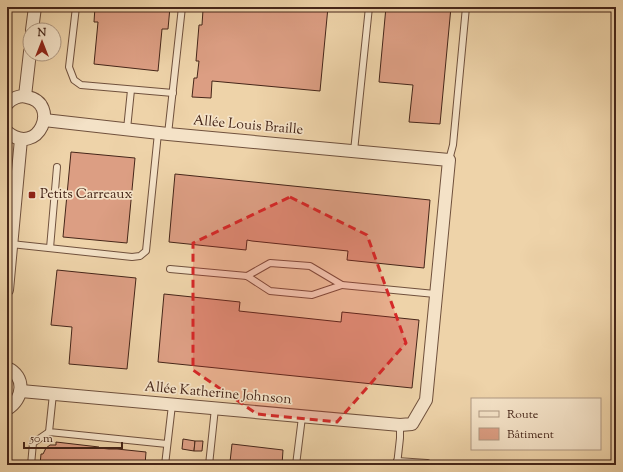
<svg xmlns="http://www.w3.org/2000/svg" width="623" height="472" viewBox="0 0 623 472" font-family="'Sorts Mill Goudy',serif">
	<rect width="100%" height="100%" fill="#eed3a9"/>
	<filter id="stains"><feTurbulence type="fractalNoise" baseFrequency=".005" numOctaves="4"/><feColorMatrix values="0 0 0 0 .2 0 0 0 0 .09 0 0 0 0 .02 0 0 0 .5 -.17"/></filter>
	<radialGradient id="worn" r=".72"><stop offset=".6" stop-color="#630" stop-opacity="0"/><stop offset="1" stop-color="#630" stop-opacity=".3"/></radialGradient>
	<g fill="#dc9e83" stroke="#462619">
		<path d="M 95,7 L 170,7 L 168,29 L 162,29 L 158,71 L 94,64 L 98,22 L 94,22 Z"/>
		<path d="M 201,7 L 328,7 L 320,91 L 212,81 L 211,98 L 192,97 L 194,78 L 197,78 L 199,61 L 196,61 L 199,25 L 202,25 L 203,10 L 201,10 Z"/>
		<path d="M 386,7 L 451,7 L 440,124 L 409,122 L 413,85 L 379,82 Z"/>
		<path d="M 71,152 L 135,158 L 127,243 L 63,237 Z"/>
		<path d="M 175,174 L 430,200 L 424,268 L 347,260 L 348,251 L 252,241 L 247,240 L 246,250 L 169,242 Z"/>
		<path d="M 57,270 L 136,278 L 127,369 L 69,364 L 72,327 L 51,325 Z"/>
		<path d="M 164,294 L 240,302 L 239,311 L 341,322 L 342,312 L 419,320 L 412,388 L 158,362 Z"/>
		<path d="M 183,439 L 195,441 L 194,451 L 182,449 Z"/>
		<path d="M 195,441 L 203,441 L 202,451 L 194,451 Z"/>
		<path d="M 56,442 L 99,447 L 99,448 L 109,449 L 117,449 L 146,452 L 145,465 L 40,465 L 41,454 L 43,454 L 46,448 L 50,445 L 56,445 Z"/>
		<path d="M 232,444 L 283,450 L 282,465 L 228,465 L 228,463 L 230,462 Z"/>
		<path d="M 355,461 L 388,464 L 388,465 L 354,465 Z"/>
	</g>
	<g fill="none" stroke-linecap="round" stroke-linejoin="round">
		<defs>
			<g id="service">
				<path d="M 76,7 L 69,67 L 74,80 L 81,85 L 173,93"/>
				<path d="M 127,129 L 131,90"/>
				<path d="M 168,134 L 182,7"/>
				<path d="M 354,151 L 369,7"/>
				<path d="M 449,160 L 453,145 L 466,7"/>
				<path d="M 11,244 L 132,257 L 140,256 L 146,251 L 158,133"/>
				<path d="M 50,248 L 57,167"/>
				<path d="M 170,269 L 247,276 L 270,291 L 312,295 L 342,285"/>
				<path d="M 247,276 L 270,263 L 310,266 L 342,285 L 435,294"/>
				<path d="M 53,394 L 49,432 L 167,444"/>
				<path d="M 397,461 L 427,463 L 427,465"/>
				<path d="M 31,465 L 33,443 L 49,432"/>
				<path d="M 165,465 L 172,405"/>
				<path d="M 209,465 L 215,408"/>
				<path d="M 296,465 L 302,417"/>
				<path d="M 397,465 L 400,438 L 400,425"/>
			</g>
			<g id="minor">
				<path d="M 32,30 L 35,7"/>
				<path d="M 25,96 L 30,52"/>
				<path d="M 7,104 C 12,98 20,95 27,97 C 61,103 39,158 7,132"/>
				<path d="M 7,290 L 21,139"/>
				<path d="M 7,368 C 26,376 24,399 7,409"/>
				<path d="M 21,391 L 400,425 L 412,424 L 426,400 L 449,160 L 168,134 L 44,120"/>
			</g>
		</defs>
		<use href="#service" stroke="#70513d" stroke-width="8"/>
		<use href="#minor" stroke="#70513d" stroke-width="14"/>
		<use href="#service" stroke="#f4e2c7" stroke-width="6"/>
		<use href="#minor" stroke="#f4e2c7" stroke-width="12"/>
	</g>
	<path fill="#d62828" fill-opacity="0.2" stroke="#d62828" stroke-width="3" stroke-dasharray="8 5" stroke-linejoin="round" d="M 290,197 L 367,235 L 406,343 L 337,422 L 257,414 L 193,370 L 193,243 Z"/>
	<rect fill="#8f2418" stroke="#f4e2c7" stroke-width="1.5" x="28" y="191" width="8" height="8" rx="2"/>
	<g text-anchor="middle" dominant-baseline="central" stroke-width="3.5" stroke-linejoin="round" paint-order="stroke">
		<g font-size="14" fill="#462619" stroke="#f4e2c7">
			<text transform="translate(248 126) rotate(5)">Allée Louis Braille</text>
			<text transform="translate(218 394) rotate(5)">Allée Katherine Johnson</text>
		</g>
		<g font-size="14" fill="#462619" stroke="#f4e2c7" text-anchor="start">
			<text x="40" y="195">Petits Carreaux</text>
		</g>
	</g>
	<rect width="623" height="472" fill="none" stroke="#eed3a9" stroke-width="24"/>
	<rect x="8" y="8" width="607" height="456" fill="none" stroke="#462619" stroke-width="2"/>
	<rect x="12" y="12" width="599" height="448" fill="none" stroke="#462619"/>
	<rect x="471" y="398" width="130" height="52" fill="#f4e2c7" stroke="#ae9781"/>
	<rect x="479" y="411" width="20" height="6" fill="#f4e2c7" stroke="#ae9781"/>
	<text x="507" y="418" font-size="12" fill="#462619">Route</text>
	<rect x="479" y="428" width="20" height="12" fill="#dc9e83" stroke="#ae9781"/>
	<text x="507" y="438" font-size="12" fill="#462619">Bâtiment</text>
	<g transform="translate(42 42)"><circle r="19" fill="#f4e2c7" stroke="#ae9781"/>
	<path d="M0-3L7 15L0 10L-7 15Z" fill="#8f2418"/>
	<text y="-6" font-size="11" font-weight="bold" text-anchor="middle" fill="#462619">N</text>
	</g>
	<path d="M24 442v6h98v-6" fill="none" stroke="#462619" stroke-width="2"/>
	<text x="30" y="442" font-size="12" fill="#462619" stroke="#f4e2c7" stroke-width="3" paint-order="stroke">50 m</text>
	<rect width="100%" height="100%" filter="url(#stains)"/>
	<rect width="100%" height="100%" fill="url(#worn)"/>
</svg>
